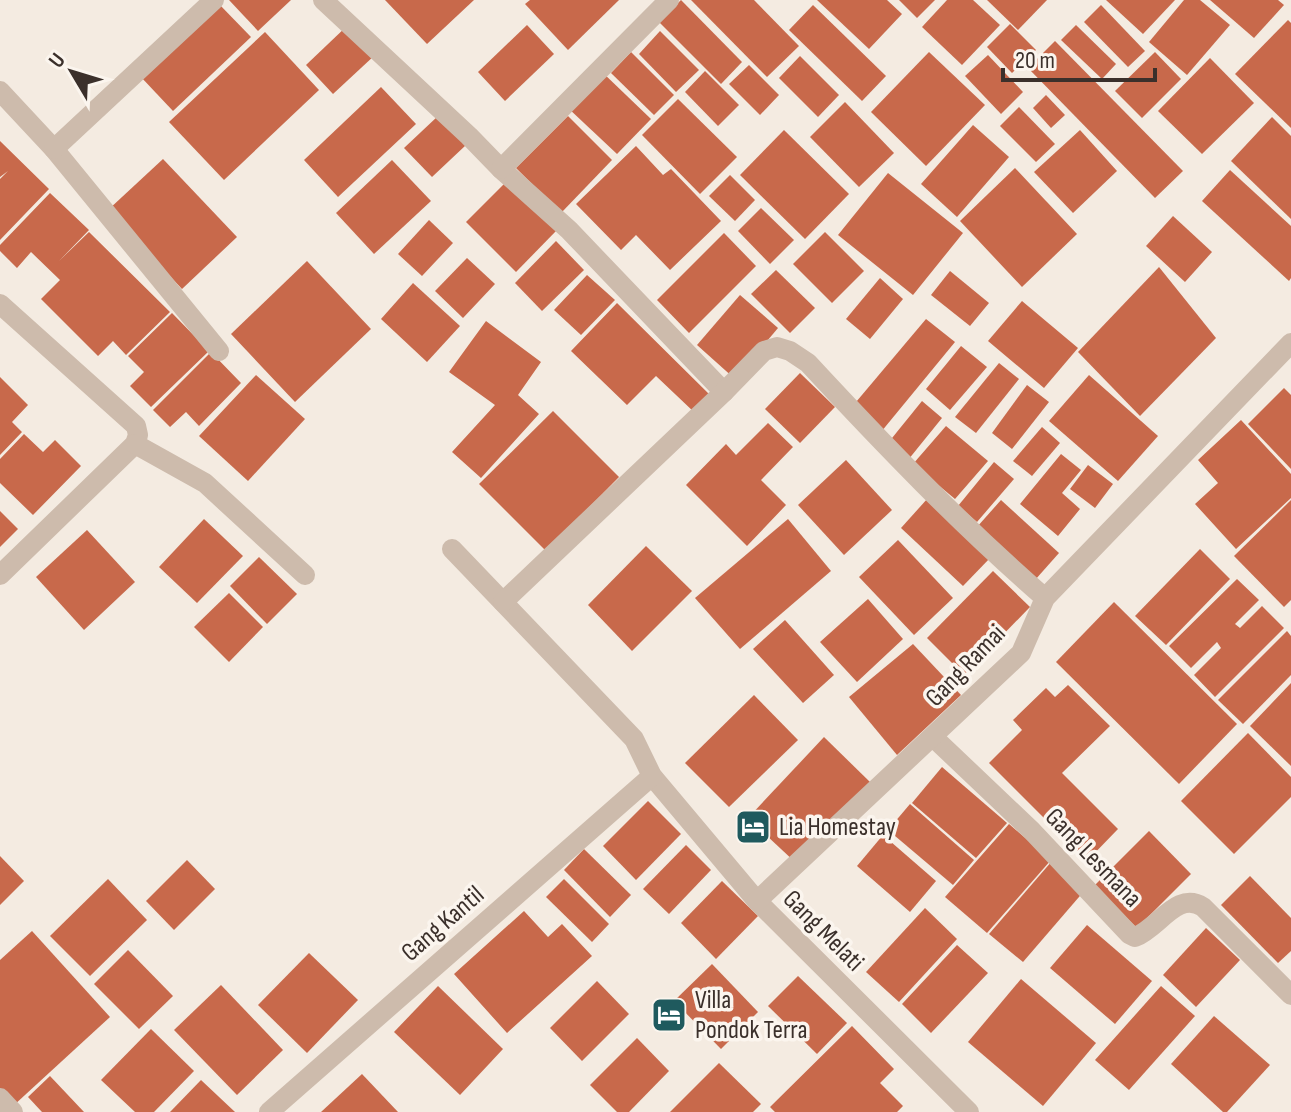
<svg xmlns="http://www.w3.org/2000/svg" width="1291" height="1112" viewBox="0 0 1291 1112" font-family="'Sofia Sans Condensed',sans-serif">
	<rect width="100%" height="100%" fill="#f4ebe1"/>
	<g fill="#c8694b">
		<path d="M 229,0 L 291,0 L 258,31 Z"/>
		<path d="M 385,0 L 474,0 L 427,44 Z"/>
		<path d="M 530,0 L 619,0 L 568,50 L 525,4 Z"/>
		<path d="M 681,0 L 742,62 L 721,84 L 659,22 Z"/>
		<path d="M 691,0 L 754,0 L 799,46 L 767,77 Z"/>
		<path d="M 817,0 L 887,0 L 902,14 L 869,49 Z"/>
		<path d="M 899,0 L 935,0 L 917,18 Z"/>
		<path d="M 947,0 L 973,0 L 1000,25 L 962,65 L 922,27 Z"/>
		<path d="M 987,0 L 1047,0 L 1018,30 Z"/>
		<path d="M 1106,0 L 1175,0 L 1143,34 Z"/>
		<path d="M 1184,0 L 1200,0 L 1230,25 L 1187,75 L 1149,42 Z"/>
		<path d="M 1210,0 L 1278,0 L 1284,5 L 1254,38 Z"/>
		<path d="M 218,3 L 251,37 L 173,111 L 140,76 Z"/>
		<path d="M 813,5 L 886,76 L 862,101 L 789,30 Z"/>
		<path d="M 1101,5 L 1145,51 L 1128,67 L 1084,22 Z"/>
		<path d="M 1288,20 L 1291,23 L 1291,128 L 1235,74 Z"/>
		<path d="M 1010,24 L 1036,50 L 1012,73 L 987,47 Z"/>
		<path d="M 348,25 L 375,55 L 333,94 L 306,65 Z"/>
		<path d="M 527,25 L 554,54 L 505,101 L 478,72 Z"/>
		<path d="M 1076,25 L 1116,64 L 1102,79 L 1061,40 Z"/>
		<path d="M 660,31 L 699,70 L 676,92 L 639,54 Z"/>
		<path d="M 265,32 L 319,90 L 224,180 L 169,122 Z"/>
		<path d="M 1055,41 L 1183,171 L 1155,198 L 1028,68 Z"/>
		<path d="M 631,52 L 674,95 L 654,115 L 611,73 Z"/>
		<path d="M 929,52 L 985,105 L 926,166 L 871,112 Z"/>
		<path d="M 1155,52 L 1181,79 L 1142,118 L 1115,91 Z"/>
		<path d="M 988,55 L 1023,92 L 1001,114 L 965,76 Z"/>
		<path d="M 800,56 L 839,95 L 818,117 L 779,78 Z"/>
		<path d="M 1210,58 L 1254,103 L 1202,154 L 1158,111 Z"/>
		<path d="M 749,65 L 779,95 L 760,115 L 729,84 Z"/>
		<path d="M 601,71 L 651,119 L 617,154 L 567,107 Z"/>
		<path d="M 705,71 L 739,105 L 718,126 L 685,92 Z"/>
		<path d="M 381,87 L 416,124 L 338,197 L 304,160 Z"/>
		<path d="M 1046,95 L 1065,115 L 1051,128 L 1033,108 Z"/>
		<path d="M 678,99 L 737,157 L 700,194 L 642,135 Z"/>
		<path d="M 845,102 L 894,153 L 859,187 L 810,137 Z"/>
		<path d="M 1019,107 L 1055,144 L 1036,162 L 1000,126 Z"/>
		<path d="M 438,116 L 466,145 L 432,177 L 404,148 Z"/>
		<path d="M 568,116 L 612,160 L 561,213 L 516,168 Z"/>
		<path d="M 1272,117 L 1291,136 L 1291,219 L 1231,161 Z"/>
		<path d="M 973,125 L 1009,157 L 957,217 L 921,184 Z"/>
		<path d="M 784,130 L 849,194 L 805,239 L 740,175 Z"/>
		<path d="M 1080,130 L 1117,171 L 1073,213 L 1034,172 Z"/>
		<path d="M 0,141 L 49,189 L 0,240 L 0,179 L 8,171 L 0,177 Z"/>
		<path d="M 636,146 L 663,175 L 671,169 L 721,221 L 670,270 L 636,235 L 621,250 L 576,204 Z"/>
		<path d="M 163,159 L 237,237 L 182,289 L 108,210 Z"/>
		<path d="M 392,160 L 431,201 L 374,254 L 336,213 Z"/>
		<path d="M 1015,168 L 1077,234 L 1022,287 L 960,221 Z"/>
		<path d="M 1230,170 L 1291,226 L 1291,278 L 1289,281 L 1202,201 Z"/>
		<path d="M 888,173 L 963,233 L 913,295 L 838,235 Z"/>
		<path d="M 730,175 L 755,200 L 735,221 L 709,196 Z"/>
		<path d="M 507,181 L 557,230 L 516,272 L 466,222 Z"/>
		<path d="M 50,193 L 89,230 L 59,261 L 89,232 L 170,312 L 126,355 L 113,341 L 98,356 L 41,299 L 60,280 L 31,252 L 17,268 L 0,251 L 0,245 Z"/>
		<path d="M 761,208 L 794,240 L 770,264 L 738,231 Z"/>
		<path d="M 1173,216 L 1212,252 L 1185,282 L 1146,246 Z"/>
		<path d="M 429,220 L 453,243 L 422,276 L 398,254 Z"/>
		<path d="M 825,232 L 864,271 L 832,303 L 793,264 Z"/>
		<path d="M 724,233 L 756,266 L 689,333 L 657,300 Z"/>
		<path d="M 556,241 L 584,270 L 542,311 L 515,283 Z"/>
		<path d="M 467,258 L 495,284 L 463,318 L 435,291 Z"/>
		<path d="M 307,261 L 371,329 L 295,402 L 231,334 Z"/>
		<path d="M 1159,267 L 1216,338 L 1140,416 L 1078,352 Z"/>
		<path d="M 776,270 L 815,308 L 790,333 L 751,294 Z"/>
		<path d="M 950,271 L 989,303 L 970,326 L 931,295 Z"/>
		<path d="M 587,275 L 615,300 L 581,335 L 554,310 Z"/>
		<path d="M 880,278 L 903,299 L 870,339 L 846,319 Z"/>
		<path d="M 413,283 L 460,326 L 427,362 L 381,319 Z"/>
		<path d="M 740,295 L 778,328 L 735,379 L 697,345 Z"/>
		<path d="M 1022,301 L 1078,348 L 1044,388 L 988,341 Z"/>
		<path d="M 617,303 L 711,396 L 695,413 L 656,376 L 627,405 L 571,351 Z"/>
		<path d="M 172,313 L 209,351 L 151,407 L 130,386 L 144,372 L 128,356 Z"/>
		<path d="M 926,319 L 955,342 L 881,432 L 851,408 Z"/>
		<path d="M 486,321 L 541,362 L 518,395 L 539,414 L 481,478 L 452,452 L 495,405 L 449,372 Z"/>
		<path d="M 961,346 L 987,367 L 950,410 L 926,389 Z"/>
		<path d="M 211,352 L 241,383 L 199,426 L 186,412 L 170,427 L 153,410 Z"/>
		<path d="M 999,363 L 1019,379 L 976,433 L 955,417 Z"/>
		<path d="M 800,373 L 835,407 L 800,443 L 765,409 Z"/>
		<path d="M 256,375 L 305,419 L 248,481 L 199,436 Z"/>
		<path d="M 1089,375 L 1158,436 L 1118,481 L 1049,421 Z"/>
		<path d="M 0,377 L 28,405 L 12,422 L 22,432 L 0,455 Z"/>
		<path d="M 1027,385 L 1049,402 L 1012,449 L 992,433 Z"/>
		<path d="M 1284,388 L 1291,395 L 1291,469 L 1248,424 Z"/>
		<path d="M 922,401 L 942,418 L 908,460 L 888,443 Z"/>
		<path d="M 553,411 L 619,477 L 546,551 L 479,484 Z"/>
		<path d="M 1241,420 L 1291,474 L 1291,498 L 1236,549 L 1195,504 L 1218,483 L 1198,460 Z"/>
		<path d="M 768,423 L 793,447 L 761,480 L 786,505 L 747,546 L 686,485 L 726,444 L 736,455 Z"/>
		<path d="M 946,426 L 988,461 L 955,499 L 913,464 Z"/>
		<path d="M 1042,427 L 1060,443 L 1032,476 L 1013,461 Z"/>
		<path d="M 24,434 L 43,452 L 55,440 L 81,466 L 33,515 L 0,483 L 0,459 Z"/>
		<path d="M 1061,454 L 1081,470 L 1062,493 L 1080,509 L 1058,536 L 1020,504 Z"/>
		<path d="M 846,460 L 892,510 L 844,555 L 798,505 Z"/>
		<path d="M 994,462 L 1014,479 L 977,522 L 958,506 Z"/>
		<path d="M 1088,465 L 1113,484 L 1095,508 L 1070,489 Z"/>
		<path d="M 928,498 L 991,557 L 963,586 L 901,528 Z"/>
		<path d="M 1001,500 L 1059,553 L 1035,580 L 977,527 Z"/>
		<path d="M 1291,500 L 1291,600 L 1284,607 L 1234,556 Z"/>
		<path d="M 0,511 L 18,529 L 0,547 Z"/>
		<path d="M 204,519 L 243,556 L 197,603 L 159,567 Z"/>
		<path d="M 788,519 L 831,571 L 740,649 L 695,598 Z"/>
		<path d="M 87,530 L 135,582 L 84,630 L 36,577 Z"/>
		<path d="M 898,540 L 953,598 L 914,635 L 859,577 Z"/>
		<path d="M 646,546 L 692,591 L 632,651 L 588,605 Z"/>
		<path d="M 1200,549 L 1230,579 L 1166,645 L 1135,616 Z"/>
		<path d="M 259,557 L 297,594 L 267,624 L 230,586 Z"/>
		<path d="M 993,571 L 1030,607 L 964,675 L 927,638 Z"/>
		<path d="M 1237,579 L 1259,600 L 1235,624 L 1240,628 L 1262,606 L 1284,628 L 1215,697 L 1194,675 L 1221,648 L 1217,642 L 1191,668 L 1169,646 Z"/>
		<path d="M 229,593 L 263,627 L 229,662 L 194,627 Z"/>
		<path d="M 868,599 L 903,639 L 857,682 L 820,642 Z"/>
		<path d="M 1114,602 L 1237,724 L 1179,784 L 1056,662 Z"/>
		<path d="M 785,620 L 834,675 L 803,703 L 753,649 Z"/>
		<path d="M 1287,631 L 1291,636 L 1291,675 L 1243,724 L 1218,700 Z"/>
		<path d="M 913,644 L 961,695 L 897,755 L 849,697 Z"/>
		<path d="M 1291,683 L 1291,766 L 1250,726 Z"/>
		<path d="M 1068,685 L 1110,726 L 1062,773 L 1118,829 L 1087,861 L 989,763 L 1022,730 L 1013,720 L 1046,688 L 1055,697 Z"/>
		<path d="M 754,695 L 798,740 L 729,807 L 685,763 Z"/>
		<path d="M 1248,733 L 1291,777 L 1291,797 L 1234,854 L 1181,801 Z"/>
		<path d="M 824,737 L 871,783 L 796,863 L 748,818 Z"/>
		<path d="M 942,767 L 1007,823 L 976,858 L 912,803 Z"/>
		<path d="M 648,801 L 681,834 L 636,880 L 603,846 Z"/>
		<path d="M 910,804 L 974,860 L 953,885 L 888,830 Z"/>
		<path d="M 1009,824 L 1051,860 L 987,933 L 945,897 Z"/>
		<path d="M 1149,831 L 1191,874 L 1137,928 L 1094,886 Z"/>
		<path d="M 883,835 L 936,881 L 910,912 L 857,866 Z"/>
		<path d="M 686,845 L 711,870 L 669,914 L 643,889 Z"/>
		<path d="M 584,849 L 631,895 L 610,917 L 564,870 Z"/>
		<path d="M 0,856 L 24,881 L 0,905 Z"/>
		<path d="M 187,860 L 215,889 L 174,930 L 146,901 Z"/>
		<path d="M 1052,861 L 1085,890 L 1023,962 L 989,934 Z"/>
		<path d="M 1250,876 L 1291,918 L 1291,951 L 1278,963 L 1221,905 Z"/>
		<path d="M 108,879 L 147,920 L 90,976 L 50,936 Z"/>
		<path d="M 564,879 L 609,924 L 592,942 L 546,897 Z"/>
		<path d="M 722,881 L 758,916 L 716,959 L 681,923 Z"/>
		<path d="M 925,908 L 957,939 L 899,1002 L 866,972 Z"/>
		<path d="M 524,911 L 548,937 L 562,924 L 592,956 L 507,1033 L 454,974 Z"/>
		<path d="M 1087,925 L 1152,981 L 1115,1024 L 1050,968 Z"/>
		<path d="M 1206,928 L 1240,960 L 1196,1007 L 1163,975 Z"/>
		<path d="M 32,931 L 110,1017 L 13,1106 L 0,1092 L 0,960 Z"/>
		<path d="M 957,945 L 988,973 L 931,1033 L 902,1004 Z"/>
		<path d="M 128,950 L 173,996 L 139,1029 L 94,984 Z"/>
		<path d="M 309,953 L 358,1000 L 307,1053 L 258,1005 Z"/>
		<path d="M 712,964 L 758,1012 L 721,1049 L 674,1001 Z"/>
		<path d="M 798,976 L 847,1023 L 817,1054 L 768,1006 Z"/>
		<path d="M 1021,979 L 1096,1043 L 1043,1106 L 968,1042 Z"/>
		<path d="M 597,981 L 629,1014 L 582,1061 L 550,1028 Z"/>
		<path d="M 221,985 L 283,1050 L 237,1095 L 174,1030 Z"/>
		<path d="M 438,986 L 503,1049 L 460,1095 L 394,1032 Z"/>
		<path d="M 1161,986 L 1195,1016 L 1129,1090 L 1095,1060 Z"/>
		<path d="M 1214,1016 L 1270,1065 L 1227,1112 L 1223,1112 L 1171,1064 Z"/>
		<path d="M 852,1026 L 894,1069 L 880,1083 L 903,1106 L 897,1112 L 775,1112 L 770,1107 Z"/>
		<path d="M 151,1029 L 194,1071 L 154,1112 L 135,1112 L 101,1080 Z"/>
		<path d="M 637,1038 L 669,1071 L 629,1112 L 617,1112 L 590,1085 Z"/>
		<path d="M 719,1063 L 761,1104 L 753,1112 L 670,1112 Z"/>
		<path d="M 362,1074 L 398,1112 L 321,1112 Z"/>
		<path d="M 50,1076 L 84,1112 L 42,1112 L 28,1097 Z"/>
		<path d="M 201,1080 L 235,1112 L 170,1112 Z"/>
	</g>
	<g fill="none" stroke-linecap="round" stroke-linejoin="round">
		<g stroke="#cdbbac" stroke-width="20">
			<path d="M 0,304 L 136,426 L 138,435 L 135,444 L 0,575"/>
			<path d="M 135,444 L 205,483 L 305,575"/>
		</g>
		<g stroke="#cdbbac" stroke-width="20">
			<path d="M 323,0 L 469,136 L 501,169 L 569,230 L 724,392"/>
			<path d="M 0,91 L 54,149 L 219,351"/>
			<path d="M 54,149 L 214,0"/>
			<path d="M 501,169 L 669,0"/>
			<path d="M 452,549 L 634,739 L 652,776 L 757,901 L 969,1112"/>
			<path d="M 503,602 L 724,392 L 764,351 L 777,347 L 790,351 L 808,363 C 884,445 961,525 1045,598"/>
			<path d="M 933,737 L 1032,831 L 1129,934 L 1135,937 C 1159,928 1177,890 1203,907 L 1291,995"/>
			<path d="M 757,901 L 1021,653 L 1045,598 L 1291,343"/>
			<path d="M 0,1098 L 13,1112"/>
			<path d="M 269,1112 L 652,776"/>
		</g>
	</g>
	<defs>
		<symbol id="hotel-square" viewBox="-11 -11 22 22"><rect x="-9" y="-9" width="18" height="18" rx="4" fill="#1f5a5e" stroke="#fbf5ee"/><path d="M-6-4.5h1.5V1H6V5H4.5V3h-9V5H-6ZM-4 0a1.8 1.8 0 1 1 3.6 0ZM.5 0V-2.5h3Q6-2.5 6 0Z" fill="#fff"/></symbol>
	</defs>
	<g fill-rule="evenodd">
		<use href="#hotel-square" x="733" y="807" width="40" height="40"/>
		<use href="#hotel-square" x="649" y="995" width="40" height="40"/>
	</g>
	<g text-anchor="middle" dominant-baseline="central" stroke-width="7" stroke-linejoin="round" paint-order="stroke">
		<g font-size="26" fill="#3b302b" stroke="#fbf5ee">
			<text transform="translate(966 666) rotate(-46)">Gang Ramai</text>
			<text transform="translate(1093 858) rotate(46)">Gang Lesmana</text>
			<text transform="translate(443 924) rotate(-41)">Gang Kantil</text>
			<text transform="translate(823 931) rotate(45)">Gang Melati</text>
		</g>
		<g font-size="26" fill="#3b302b" stroke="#fbf5ee" text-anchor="start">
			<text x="779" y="827">Lia Homestay</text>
			<text x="695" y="1000">Villa<tspan x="695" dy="30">Pondok Terra</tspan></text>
		</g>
	</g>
	<g transform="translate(72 72) rotate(308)" stroke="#fbf5ee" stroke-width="6" paint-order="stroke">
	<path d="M0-6L14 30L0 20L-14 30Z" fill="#3b302b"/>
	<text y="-12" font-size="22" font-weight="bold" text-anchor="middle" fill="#3b302b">U</text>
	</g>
	<path d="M1003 68v12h152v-12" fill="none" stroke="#3b302b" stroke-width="4"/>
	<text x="1015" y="68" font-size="24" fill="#3b302b" stroke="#fbf5ee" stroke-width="6" paint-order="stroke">20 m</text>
</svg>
